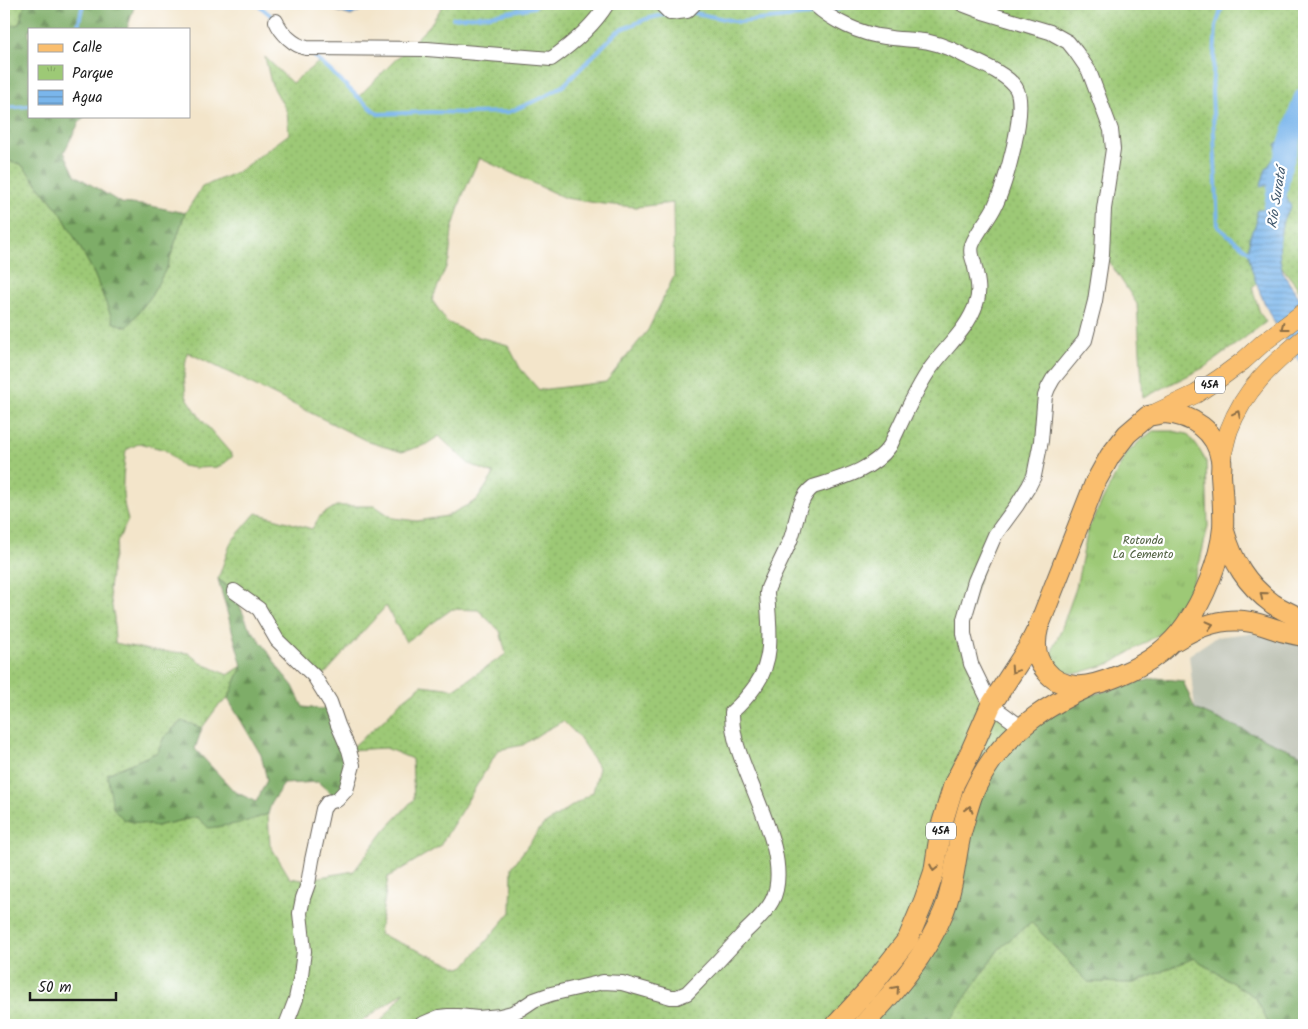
<svg xmlns="http://www.w3.org/2000/svg" width="1308" height="1029" viewBox="0 0 1308 1029" font-family="Kalam,sans-serif">
	<defs>
		<pattern id="grass-dots" width="8" height="8" patternUnits="userSpaceOnUse" patternTransform="scale(1.25)"><rect width="8" height="8" fill="#9dc976"/><path d="M2 2h.1M6 6h.1" fill="none" stroke="#87ac66" stroke-width="1.8" stroke-linecap="round"/></pattern>
		<pattern id="forest-firs" width="22" height="20" patternUnits="userSpaceOnUse" patternTransform="scale(1.25)"><rect width="22" height="20" fill="#7ead67"/><path d="M5 1l3.5 6h-7zM16 11l3.5 6h-7z" fill="#668c54"/></pattern>
		<pattern id="park-tufts" width="24" height="20" patternUnits="userSpaceOnUse" patternTransform="scale(1.25)"><rect width="24" height="20" fill="#9dc976"/><path d="M3 7l-1-3M5 7V3M7 7l1-3M15 17l-1-3M17 17v-4M19 17l1-3" fill="none" stroke="#87ac66"/></pattern>
		<pattern id="water-rules" width="6" height="5" patternUnits="userSpaceOnUse" patternTransform="scale(1.25)"><rect width="6" height="5" fill="#7ab6ec"/><path d="M0 2.5h6" fill="none" stroke="#6393be"/></pattern>
	</defs>
	<rect width="100%" height="100%" fill="#fff"/>
	<filter id="ink" filterUnits="userSpaceOnUse"><feTurbulence type="fractalNoise" baseFrequency=".02" numOctaves="2"/><feDisplacementMap in="SourceGraphic" scale="10" xChannelSelector="R" yChannelSelector="G"/><feConvolveMatrix kernelMatrix="1 2 1 2 8 2 1 2 1" color-interpolation-filters="sRGB"/></filter>
	<filter id="wash" filterUnits="userSpaceOnUse"><feTurbulence type="fractalNoise" baseFrequency=".0096" numOctaves="4" result="noise"/><feDisplacementMap in="SourceGraphic" scale="20" xChannelSelector="R" yChannelSelector="G"/><feGaussianBlur stdDeviation="1.12" result="paint"/><feColorMatrix in="noise" values="0 0 0 0 0 0 0 0 0 0 0 0 0 0 0 0 0 1.4 0 .05"/><feComposite in="paint" operator="in"/></filter>
	<g filter="url(#wash)">
		<rect width="100%" height="100%" fill="#f3e5ca"/>
		<path fill="#c2c6b9" d="M 1248,633 L 1294,638 L 1304,645 L 1304,756 L 1195,709 L 1189,655 L 1216,637 Z"/>
		<g fill="url(#grass-dots)" stroke="#5c7249" fill-rule="evenodd">
			<path d="M 4,4 L 25,4 L 19,24 L 4,28 Z"/>
			<path d="M 444,4 L 1304,4 L 1304,296 L 1282,267 L 1252,287 L 1260,313 L 1266,322 L 1205,367 L 1143,398 L 1137,304 L 1105,255 L 1088,329 L 1042,406 L 1040,463 L 991,535 L 964,634 L 991,705 L 1021,727 L 945,910 L 863,1025 L 378,1025 L 405,991 L 361,1022 L 347,1025 L 4,1025 L 4,160 L 21,164 L 61,213 L 93,271 L 114,323 L 150,298 L 167,267 L 185,213 L 202,187 L 239,171 L 289,134 L 287,112 L 271,83 L 265,57 L 292,83 L 320,61 L 358,97 L 430,25 ZM 479,158 L 565,198 L 603,204 L 636,207 L 673,203 L 674,276 L 648,330 L 606,382 L 539,390 L 520,368 L 508,345 L 479,337 L 447,322 L 432,300 L 449,260 L 452,230 L 462,197 ZM 187,352 L 303,409 L 369,442 L 402,452 L 425,445 L 439,436 L 469,464 L 494,474 L 477,500 L 447,516 L 417,521 L 393,518 L 375,506 L 336,506 L 320,516 L 312,529 L 256,513 L 231,542 L 218,579 L 259,609 L 301,663 L 324,675 L 386,606 L 406,642 L 452,609 L 478,610 L 500,631 L 506,654 L 454,689 L 422,685 L 399,703 L 386,718 L 349,750 L 386,748 L 412,759 L 414,799 L 385,830 L 354,871 L 303,880 L 290,878 L 270,845 L 268,814 L 242,823 L 197,817 L 156,826 L 107,774 L 158,752 L 164,737 L 181,721 L 202,728 L 218,706 L 228,699 L 242,666 L 228,675 L 201,663 L 188,653 L 154,651 L 115,643 L 114,617 L 109,590 L 112,564 L 118,540 L 128,520 C 120,495 123,475 126,450 L 140,443 L 165,450 L 182,466 L 195,468 L 220,467 L 233,456 L 201,419 L 186,396 L 184,376 ZM 563,721 L 578,736 L 599,768 L 593,792 L 542,826 L 512,867 L 511,912 L 465,966 L 460,968 L 379,934 L 388,877 L 440,846 L 498,750 L 523,745 L 541,733 Z"/>
			<path d="M 1031,922 L 1088,982 L 1134,983 L 1194,958 L 1256,998 L 1269,1025 L 946,1025 L 999,949 Z"/>
		</g>
		<g fill="url(#forest-firs)" stroke="#4d6442">
			<path d="M 25,4 L 135,4 L 127,29 L 29,29 L 29,116 L 85,116 L 80,121 L 64,152 L 75,175 L 121,203 L 151,206 L 185,213 L 167,267 L 150,298 L 127,327 L 114,323 L 93,271 L 61,213 L 21,164 L 4,160 L 4,28 L 19,24 Z"/>
			<path d="M 218,579 L 234,592 L 248,625 L 265,647 L 279,669 L 293,686 L 303,707 L 322,709 L 330,702 L 353,765 L 336,798 L 318,782 L 284,784 L 272,801 L 268,814 L 242,823 L 209,828 L 197,817 L 156,826 L 124,820 L 113,808 L 107,774 L 158,752 L 164,737 L 182,721 L 202,728 L 195,749 L 234,791 L 256,802 L 267,780 L 261,755 L 228,699 L 242,666 Z"/>
			<path d="M 1156,678 L 1183,681 L 1195,709 L 1304,756 L 1304,1025 L 1269,1025 L 1256,998 L 1194,958 L 1134,983 L 1088,982 L 1031,922 L 999,949 L 946,1025 L 863,1025 L 928,946 L 961,834 L 1002,747 L 1082,697 Z"/>
		</g>
		<path fill="url(#park-tufts)" stroke="#5c7249" d="M 1153,431 L 1173,431 L 1187,434 L 1197,446 L 1206,461 L 1208,526 L 1200,561 L 1185,605 L 1166,630 L 1112,663 L 1079,673 L 1067,673 L 1055,669 L 1050,659 L 1054,645 L 1060,633 L 1076,588 L 1088,529 L 1126,454 L 1141,440 Z"/>
		<g fill="url(#water-rules)" stroke="#4b6984">
			<path d="M 333,4 L 372,4 L 351,16 L 336,11 Z"/>
			<path d="M 1304,88 L 1304,102 L 1302,114 L 1293,139 L 1283,145 L 1284,156 L 1277,176 L 1291,207 C 1288,212 1284,216 1283,221 C 1279,236 1277,262 1285,276 C 1291,287 1299,295 1304,306 L 1304,367 C 1282,341 1254,290 1249,256 C 1248,250 1249,239 1251,233 C 1252,230 1256,226 1256,223 C 1257,220 1256,215 1256,211 L 1268,206 L 1270,185 L 1260,187 L 1266,169 L 1277,154 L 1276,144 L 1282,141 Z"/>
		</g>
		<g fill="none" stroke-linecap="round" stroke-linejoin="round">
			<g stroke="#7ab6ec" stroke-width="4">
				<path d="M 257,4 L 274,18"/>
				<path d="M 1223,4 L 1216,26 L 1212,91 L 1218,227 L 1252,254"/>
				<path d="M 831,11 L 854,4"/>
				<path d="M 690,12 L 739,22 L 819,14"/>
				<path d="M 453,18 L 491,15 L 534,7 L 536,4"/>
				<path d="M 79,29 L 78,26 L 83,4"/>
				<path d="M 310,52 L 358,97 L 378,114 L 430,112 L 469,113 L 509,112 L 544,97 L 564,85 L 618,31 L 646,19 L 667,14"/>
				<path d="M 4,108 L 29,106"/>
			</g>
			<path stroke="#7ab6ec" stroke-width="21" d="M 1274,209 L 1281,168 L 1304,98"/>
		</g>
	</g>
	<g filter="url(#ink)">
		<g fill="none" stroke-linecap="round" stroke-linejoin="round">
			<defs>
				<g id="minor">
					<path d="M 664,4 L 663,6 L 670,13 L 687,11 L 694,4"/>
					<path d="M 962,4 L 983,12 L 1050,32 L 1068,42 L 1076,52 L 1089,71 L 1111,130 L 1113,149 L 1104,209 L 1102,254 L 1095,301 L 1085,340 L 1053,379 L 1048,388 L 1045,396 L 1044,405 L 1041,441 L 1034,476 L 1029,486 L 1017,505 L 995,535 L 975,581 L 964,619 L 964,634 L 971,664 L 991,705 L 1021,727"/>
					<path d="M 276,21 C 281,33 294,46 307,48 L 427,49 L 551,59 C 571,45 594,25 607,4"/>
					<path d="M 234,591 L 259,609 L 277,640 L 314,676 L 330,702 L 338,725 L 349,750 L 353,765 L 346,790 L 337,800 L 328,802 L 323,809 L 312,860 L 308,884 L 303,898 L 300,913 L 304,951 L 301,975 L 296,999 L 286,1025"/>
					<path d="M 420,1025 L 439,1017 L 448,1016 L 458,1016 L 478,1018 L 500,1016 L 512,1013 L 522,1008 L 534,1000 L 551,994 L 603,982 L 622,983 L 671,997 L 677,997 L 687,993 C 707,973 726,953 745,932 C 755,922 765,914 772,901 C 794,858 745,782 735,738 C 733,730 732,723 732,715 L 732,712 C 741,704 749,695 756,685 C 775,658 769,624 767,593 L 768,588 C 775,572 783,557 790,541 C 797,524 797,499 813,487 C 841,478 872,471 890,446 C 902,421 913,395 928,372 C 943,349 967,331 976,304 C 981,291 977,277 974,263 C 972,257 970,251 972,245 C 977,231 989,219 995,206 C 1005,185 1028,108 1016,88 C 1007,74 980,63 965,56 C 949,47 933,41 915,40 C 905,39 895,39 885,37 C 860,34 832,21 814,4"/>
				</g>
				<g id="major">
					<path d="M 1153,414 L 1196,394 L 1220,378 L 1243,361 L 1264,342 L 1304,312"/>
					<path d="M 1221,460 C 1224,450 1226,439 1229,430 C 1244,390 1272,364 1304,338"/>
				</g>
				<g id="highway">
					<path d="M 1165,413 C 1192,415 1217,431 1221,460 C 1222,465 1221,470 1221,475 C 1222,492 1224,511 1223,528 C 1220,560 1204,600 1185,626 C 1178,636 1168,646 1159,653 C 1142,667 1097,688 1075,686 C 1064,685 1053,680 1046,671 C 1035,659 1034,644 1038,628 L 1095,483 L 1110,456 L 1127,434 L 1148,416 Z"/>
					<path d="M 1224,531 C 1233,562 1246,584 1273,604 C 1282,610 1294,615 1304,620"/>
					<path d="M 1176,640 C 1198,626 1225,617 1251,622 C 1261,624 1271,628 1281,631 C 1289,633 1297,635 1304,636"/>
					<path d="M 836,1025 L 869,989 L 908,939 L 924,901 L 934,872 L 941,827 L 954,784 L 970,753 L 991,705 L 1028,648 L 1036,632"/>
					<path d="M 863,1025 C 895,991 926,956 944,911 C 954,886 955,859 961,833 C 965,820 968,806 973,793 C 978,782 985,770 992,760 C 1019,724 1048,705 1088,687"/>
				</g>
			</defs>
			<use href="#minor" stroke="#676259" stroke-width="16"/>
			<use href="#major" stroke="#676259" stroke-width="19"/>
			<use href="#highway" stroke="#676259" stroke-width="22"/>
			<use href="#minor" stroke="#fff" stroke-width="14"/>
			<use href="#major" stroke="#fabe6e" stroke-width="18"/>
			<use href="#highway" stroke="#fabe6e" stroke-width="20"/>
		</g>
		<defs><path id="oneway-chevron" d="M-2-3.5L2.5 0L-2 3.5" fill="none" stroke-width="1.6" stroke-linecap="round" stroke-linejoin="round" transform="scale(1.25)"/></defs>
		<g stroke="#8b6d45">
			<use href="#oneway-chevron" transform="translate(1284 327) rotate(143)"/>
			<use href="#oneway-chevron" transform="translate(1237 414) rotate(-64)"/>
			<use href="#oneway-chevron" transform="translate(1263 595) rotate(-140)"/>
			<use href="#oneway-chevron" transform="translate(1210 625) rotate(-14)"/>
			<use href="#oneway-chevron" transform="translate(1014 670) rotate(123)"/>
			<use href="#oneway-chevron" transform="translate(969 809) rotate(-73)"/>
			<use href="#oneway-chevron" transform="translate(934 868) rotate(102)"/>
			<use href="#oneway-chevron" transform="translate(896 989) rotate(-48)"/>
		</g>
	</g>
	<g text-anchor="middle" dominant-baseline="central" stroke-width="4.5" stroke-linejoin="round" paint-order="stroke">
		<g fill="#fff" stroke="#606060" stroke-width="1">
			<rect x="1195" y="376.5" width="30" height="17" rx="4"/>
			<rect x="926" y="822.5" width="30" height="17" rx="4"/>
		</g>
		<g font-size="11" font-weight="bold" fill="#1c1c1c">
			<text x="1210" y="385">45A</text>
			<text x="941" y="831">45A</text>
		</g>
		<g font-size="12" fill="#506140" stroke="#fff">
			<text x="1143" y="540">Rotonda<tspan x="1143" dy="14">La Cemento</tspan></text>
		</g>
		<g font-size="14" font-style="italic" fill="#425a6f" stroke="#fff">
			<text transform="translate(1277 198) rotate(-81)">Río Suratá</text>
		</g>
	</g>
	<rect width="1308" height="1029" fill="none" stroke="#fff" stroke-width="20"/>
	<rect x="28" y="28" width="162" height="90" fill="#ffffff" stroke="#a4a4a4"/>
	<rect x="38" y="44" width="25" height="8" fill="#fabe6e" stroke="#a4a4a4"/>
	<text x="72" y="52" font-size="15" fill="#1c1c1c">Calle</text>
	<rect x="38" y="65" width="25" height="15" fill="url(#park-tufts)" stroke="#a4a4a4"/>
	<text x="72" y="78" font-size="15" fill="#1c1c1c">Parque</text>
	<rect x="38" y="90" width="25" height="15" fill="url(#water-rules)" stroke="#a4a4a4"/>
	<text x="72" y="102" font-size="15" fill="#1c1c1c">Agua</text>
	<path d="M30 992v8h86v-8" fill="none" stroke="#1c1c1c" stroke-width="2.5"/>
	<text x="38" y="992" font-size="15" fill="#1c1c1c" stroke="#ffffff" stroke-width="4" paint-order="stroke">50 m</text>
</svg>
